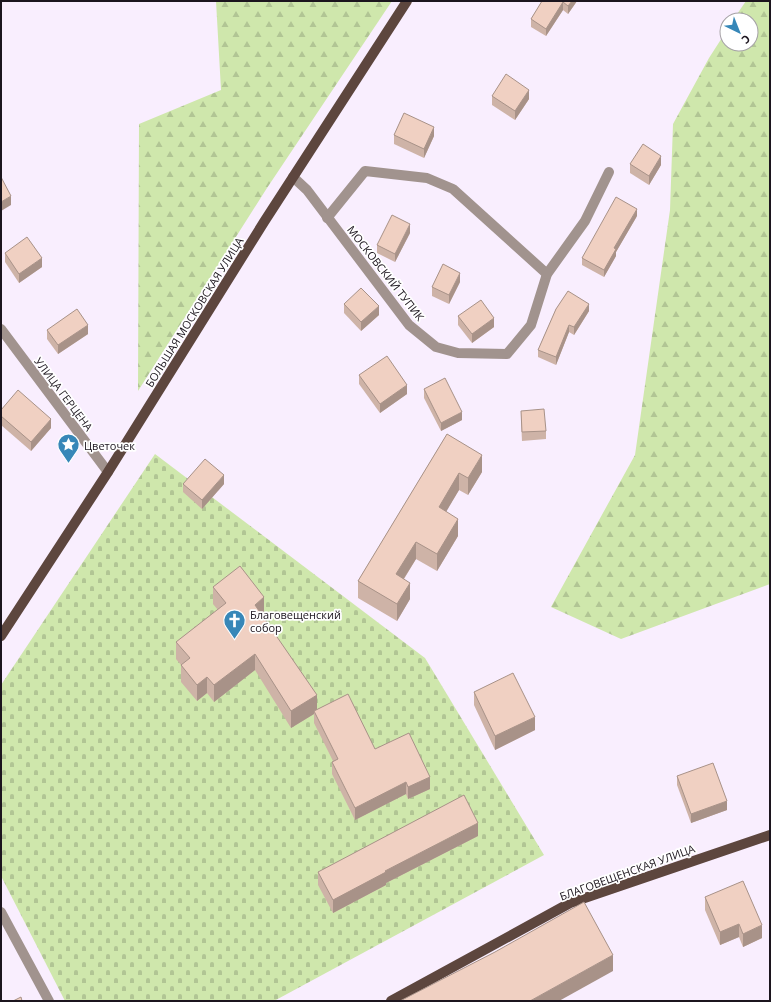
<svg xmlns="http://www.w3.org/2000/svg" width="771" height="1002" viewBox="0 0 771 1002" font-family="'Open Sans',sans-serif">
	<defs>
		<pattern id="forest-firs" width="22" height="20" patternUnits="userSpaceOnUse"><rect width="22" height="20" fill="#cfe7ac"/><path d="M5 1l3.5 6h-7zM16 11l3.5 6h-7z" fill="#b1c594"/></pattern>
		<pattern id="cemetery-stones" width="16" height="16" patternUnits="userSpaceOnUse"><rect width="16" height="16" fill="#cfe7ac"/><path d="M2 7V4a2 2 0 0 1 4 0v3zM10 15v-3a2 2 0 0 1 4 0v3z" fill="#b1c594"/></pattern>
	</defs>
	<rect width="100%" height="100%" fill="#f9eefe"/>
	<g fill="url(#forest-firs)">
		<path d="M 216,1 L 392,1 L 267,188 L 138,391 L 139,124 L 221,90 Z"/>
		<path d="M 746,1 L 770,1 L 770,584 L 621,639 L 551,607 L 635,455 L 670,210 L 673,124 L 709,58 L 727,30 L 727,44 L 751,44 L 751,20 L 733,20 Z"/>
	</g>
	<path fill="url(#cemetery-stones)" d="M 155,454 L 425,658 L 544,855 L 274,1001 L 65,1001 L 1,876 L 1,685 Z"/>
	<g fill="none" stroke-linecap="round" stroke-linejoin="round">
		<g stroke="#a1938e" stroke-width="10">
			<path d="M 293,177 L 307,190 L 409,325 L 436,347 L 458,353 L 507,354 L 531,325 L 547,274 L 585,221 L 609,172"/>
			<path d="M 327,218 L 365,171 L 427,178 L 453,189 L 547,274"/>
			<path d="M 1,329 L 108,472"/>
			<path d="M 1,912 L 49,1001"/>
		</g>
		<g stroke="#5d463e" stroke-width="10">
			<path d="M 1,636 L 108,472 L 264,222 L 407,1"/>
			<path d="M 391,1001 L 570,903 L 770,835"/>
		</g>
	</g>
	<g fill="#ceb3a7">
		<path d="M 542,1 L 577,1 L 568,14 L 563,10 L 546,36 L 531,27 L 531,19 Z"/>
		<path d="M 492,96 L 529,99 L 515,120 L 492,105 Z"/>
		<path d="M 394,135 L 434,136 L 424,158 L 394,144 Z"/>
		<path d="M 630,164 L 661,165 L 649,185 L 630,173 Z"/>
		<path d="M 637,216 L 616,252 L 616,256 L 604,277 L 582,265 L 582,258 Z"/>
		<path d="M 410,233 L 395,262 L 377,253 L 377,245 Z"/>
		<path d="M 5,253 L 42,267 L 19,283 L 5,262 Z"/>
		<path d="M 460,282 L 449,304 L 432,296 L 432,287 Z"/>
		<path d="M 344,304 L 379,315 L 361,331 L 344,313 Z"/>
		<path d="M 556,309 L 589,311 L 574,335 L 569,332 L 556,365 L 538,357 L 538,350 Z"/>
		<path d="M 458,316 L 494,327 L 472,343 L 458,325 Z"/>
		<path d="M 47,330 L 88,334 L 58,354 L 47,339 Z"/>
		<path d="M 359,375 L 407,394 L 380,413 L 359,384 Z"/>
		<path d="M 424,389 L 462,420 L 441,431 L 424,398 Z"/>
		<path d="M 1,410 L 51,428 L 31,451 L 1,425 Z"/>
		<path d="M 521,411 L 546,431 L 546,439 L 522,441 L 521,420 Z"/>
		<path d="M 447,434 L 482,472 L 468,495 L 459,490 L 446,511 L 458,536 L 437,571 L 416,559 L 404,579 L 410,599 L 397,621 L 358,598 L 358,581 Z"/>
		<path d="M 183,484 L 224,484 L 202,509 L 183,492 Z"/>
		<path d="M 213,587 L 264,614 L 262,616 L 317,710 L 375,749 L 430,789 L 408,799 L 406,794 L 355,820 L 332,774 L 332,762 L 333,761 L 314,723 L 314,714 L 291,728 L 255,670 L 214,702 L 207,693 L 197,701 L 181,682 L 181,665 L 176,659 L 176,642 L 218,610 L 213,604 Z"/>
		<path d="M 474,692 L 535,730 L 495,750 L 474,705 Z"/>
		<path d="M 677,776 L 727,810 L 691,823 L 677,785 Z"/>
		<path d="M 478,836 L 386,883 L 386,885 L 333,913 L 318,885 L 318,872 Z"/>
		<path d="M 705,897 L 762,938 L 743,947 L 739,937 L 720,945 L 705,910 Z"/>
	</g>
	<g fill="#a89288">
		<path d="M 572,1 L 577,1 L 568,14 L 568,6 Z"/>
		<path d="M 563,2 L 563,10 L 546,36 L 546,29 Z"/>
		<path d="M 529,90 L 529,99 L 515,120 L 515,111 Z"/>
		<path d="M 434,127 L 434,136 L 424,158 L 424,149 Z"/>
		<path d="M 661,156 L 661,165 L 649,185 L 649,176 Z"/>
		<path d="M 11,196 L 11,205 L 1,211 L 1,202 Z"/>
		<path d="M 637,209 L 637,216 L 616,252 L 616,256 L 604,277 L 604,270 L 614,248 Z"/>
		<path d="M 410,224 L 410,233 L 395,262 L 395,254 Z"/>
		<path d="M 42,258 L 42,267 L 19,283 L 19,274 Z"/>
		<path d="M 460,273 L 460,282 L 449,304 L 449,295 Z"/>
		<path d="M 589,304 L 589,311 L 574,335 L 574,327 Z"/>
		<path d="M 379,306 L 379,315 L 361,331 L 361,322 Z"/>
		<path d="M 494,318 L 494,327 L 472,343 L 472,334 Z"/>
		<path d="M 88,325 L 88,334 L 58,354 L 58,345 Z"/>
		<path d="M 569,325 L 569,332 L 556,365 L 556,357 Z"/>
		<path d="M 407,385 L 407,394 L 380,413 L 380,404 Z"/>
		<path d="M 462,412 L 462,420 L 441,431 L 441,423 Z"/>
		<path d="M 51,419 L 51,428 L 31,451 L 31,442 Z"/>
		<path d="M 482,455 L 482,472 L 468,495 L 468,478 Z"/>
		<path d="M 459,473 L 459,490 L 439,524 L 439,507 Z"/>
		<path d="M 224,475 L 224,484 L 202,509 L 202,500 Z"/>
		<path d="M 458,519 L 458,536 L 437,571 L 437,554 Z"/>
		<path d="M 416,542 L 416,559 L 396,591 L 396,574 Z"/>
		<path d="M 410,583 L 410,599 L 397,621 L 397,604 Z"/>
		<path d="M 264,597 L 264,614 L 255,622 L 255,605 Z"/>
		<path d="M 255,654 L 255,670 L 214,702 L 214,685 Z"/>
		<path d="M 207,677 L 207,693 L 197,701 L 197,685 Z"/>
		<path d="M 317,695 L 317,712 L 314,711 L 314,714 L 291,728 L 291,711 Z"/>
		<path d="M 535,717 L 535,730 L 495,750 L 495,736 Z"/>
		<path d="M 430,777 L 430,789 L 408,799 L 408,787 Z"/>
		<path d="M 406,782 L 406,794 L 355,820 L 355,808 Z"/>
		<path d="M 727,801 L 727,810 L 691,823 L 691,814 Z"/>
		<path d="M 478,823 L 478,836 L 386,883 L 386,885 L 333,913 L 333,900 L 385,871 Z"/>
		<path d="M 739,924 L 739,937 L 720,945 L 720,932 Z"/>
		<path d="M 762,925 L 762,938 L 743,947 L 743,934 Z"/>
		<path d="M 613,955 L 613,971 L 559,1001 L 530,1001 Z"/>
	</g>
	<g fill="#f0d0c2" stroke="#a89288">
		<path d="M 542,1 L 572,1 L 568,6 L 563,2 L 546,29 L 531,19 Z"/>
		<path d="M 506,74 L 529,90 L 515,111 L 492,96 Z"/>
		<path d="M 404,113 L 434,127 L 424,149 L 394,135 Z"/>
		<path d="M 643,144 L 661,156 L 649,176 L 630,164 Z"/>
		<path d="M 1,177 L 11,196 L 1,202 Z"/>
		<path d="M 616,197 L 637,209 L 614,248 L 616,249 L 604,270 L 582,258 Z"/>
		<path d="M 392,215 L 410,224 L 395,254 L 377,245 Z"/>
		<path d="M 27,237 L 42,258 L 19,274 L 5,253 Z"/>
		<path d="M 443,264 L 460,273 L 449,295 L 432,287 Z"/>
		<path d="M 361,288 L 379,306 L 361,322 L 344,304 Z"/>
		<path d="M 568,291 L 589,304 L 574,327 L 569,325 L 556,357 L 538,350 L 556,309 Z"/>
		<path d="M 481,300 L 494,318 L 472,334 L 458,316 Z"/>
		<path d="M 77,309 L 88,325 L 58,345 L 47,330 Z"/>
		<path d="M 387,356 L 407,385 L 380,404 L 359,375 Z"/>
		<path d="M 445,378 L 462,412 L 441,423 L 424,389 Z"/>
		<path d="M 18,390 L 51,419 L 31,442 L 1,416 L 1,410 Z"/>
		<path d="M 544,409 L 546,431 L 522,432 L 521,411 Z"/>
		<path d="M 447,434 L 482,455 L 468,478 L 459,473 L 439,507 L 458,519 L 437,554 L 416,542 L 396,574 L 410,583 L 397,604 L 358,581 Z"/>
		<path d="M 205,459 L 224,475 L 202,500 L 183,484 Z"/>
		<path d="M 240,566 L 264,597 L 255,605 L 317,695 L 291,711 L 255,654 L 214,685 L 207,677 L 197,685 L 181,665 L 190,658 L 176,642 L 226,603 L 213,587 Z"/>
		<path d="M 513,673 L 535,717 L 495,736 L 474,692 Z"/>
		<path d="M 348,694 L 375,749 L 409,733 L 430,777 L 408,787 L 406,782 L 355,808 L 332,762 L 338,759 L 314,711 Z"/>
		<path d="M 713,763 L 727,801 L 691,814 L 677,776 Z"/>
		<path d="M 464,795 L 478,823 L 385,871 L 386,872 L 333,900 L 318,872 Z"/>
		<path d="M 743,881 L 762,925 L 743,934 L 739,924 L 720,932 L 705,897 Z"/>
		<path d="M 584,902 L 613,955 L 530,1001 L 400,1001 L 495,952 Z"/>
		<path d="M 21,997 L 22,1001 L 13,1001 Z"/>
	</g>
	<defs>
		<symbol id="sight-pin" viewBox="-11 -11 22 30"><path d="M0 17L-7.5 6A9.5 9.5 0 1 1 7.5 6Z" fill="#3787b8" stroke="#fff"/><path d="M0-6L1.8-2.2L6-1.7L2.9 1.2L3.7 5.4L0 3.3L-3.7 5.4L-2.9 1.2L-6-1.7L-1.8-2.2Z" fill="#fff"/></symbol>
		<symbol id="church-pin" viewBox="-11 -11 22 30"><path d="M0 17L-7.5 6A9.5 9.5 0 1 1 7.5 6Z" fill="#3787b8" stroke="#fff"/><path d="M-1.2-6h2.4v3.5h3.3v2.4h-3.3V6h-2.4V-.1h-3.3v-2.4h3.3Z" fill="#fff"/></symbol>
	</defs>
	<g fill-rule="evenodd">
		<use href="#sight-pin" x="56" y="432" width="25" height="34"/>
		<use href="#church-pin" x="222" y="608" width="25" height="34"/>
	</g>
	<g text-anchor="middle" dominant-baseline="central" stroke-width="3.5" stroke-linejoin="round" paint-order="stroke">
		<g font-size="11" fill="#1c151e" stroke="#fff">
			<text transform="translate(386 273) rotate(52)">МОСКОВСКИЙ ТУПИК</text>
			<text transform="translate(194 312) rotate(-58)">БОЛЬШАЯ МОСКОВСКАЯ УЛИЦА</text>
			<text transform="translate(64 394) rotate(53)">УЛИЦА ГЕРЦЕНА</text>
			<text transform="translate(627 872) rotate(-20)">БЛАГОВЕЩЕНСКАЯ УЛИЦА</text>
		</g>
		<g font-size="11" fill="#1c151e" stroke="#fff" text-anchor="start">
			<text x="84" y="445">Цветочек</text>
			<text x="250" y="614">Благовещенский<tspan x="250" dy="13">собор</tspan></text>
		</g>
	</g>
	<rect width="771" height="1002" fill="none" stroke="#1c151e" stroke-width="4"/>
	<g transform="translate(739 32) rotate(137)"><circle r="19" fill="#ffffff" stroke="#a4a1a5"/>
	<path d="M0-3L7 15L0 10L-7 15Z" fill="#3787b8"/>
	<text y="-6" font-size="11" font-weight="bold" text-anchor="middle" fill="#1c151e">С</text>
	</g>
</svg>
